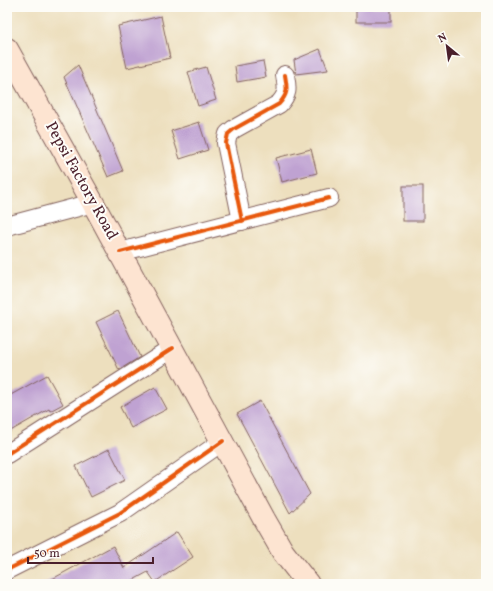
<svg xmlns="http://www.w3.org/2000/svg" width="493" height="591" viewBox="0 0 493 591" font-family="Vollkorn,serif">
	<rect width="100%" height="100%" fill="#fdfcf7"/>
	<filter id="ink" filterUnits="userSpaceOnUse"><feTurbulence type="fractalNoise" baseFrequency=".025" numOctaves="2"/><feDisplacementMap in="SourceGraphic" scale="8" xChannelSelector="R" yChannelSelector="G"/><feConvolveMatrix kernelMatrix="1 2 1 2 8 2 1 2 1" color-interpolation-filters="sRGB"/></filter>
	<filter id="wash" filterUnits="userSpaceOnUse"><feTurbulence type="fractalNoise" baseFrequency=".012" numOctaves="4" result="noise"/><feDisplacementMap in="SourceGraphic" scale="16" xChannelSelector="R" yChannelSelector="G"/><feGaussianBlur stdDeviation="0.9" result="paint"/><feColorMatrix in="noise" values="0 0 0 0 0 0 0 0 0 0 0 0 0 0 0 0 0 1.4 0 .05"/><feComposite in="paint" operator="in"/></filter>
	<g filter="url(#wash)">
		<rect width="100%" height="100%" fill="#eddfbe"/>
		<g id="blocks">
			<g fill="#bfa2d2">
				<rect x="356" y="7" width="35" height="15"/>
				<path d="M 161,16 L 170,58 L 127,68 L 118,26 Z"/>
				<path d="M 320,49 L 328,70 L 296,74 L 294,60 Z"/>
				<path d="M 263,61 L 266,77 L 237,82 L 235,66 Z"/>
				<path d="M 78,65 L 123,171 L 108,177 L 64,77 Z"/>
				<path d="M 206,67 L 216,100 L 198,106 L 188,72 Z"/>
				<path d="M 199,122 L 208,150 L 180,159 L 171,131 Z"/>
				<path d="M 311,149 L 317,173 L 282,182 L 276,158 Z"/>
				<rect x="403" y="186" width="20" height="35"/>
				<path d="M 118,311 L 140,357 L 119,370 L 96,322 Z"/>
				<path d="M 47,375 L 63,404 L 50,411 L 49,409 L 7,433 L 7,397 Z"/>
				<path d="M 155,387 L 167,409 L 131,428 L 120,407 Z"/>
				<path d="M 260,401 L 310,494 L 290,513 L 237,414 Z"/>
				<path d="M 109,449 L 125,480 L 91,497 L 76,466 Z"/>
				<path d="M 177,532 L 193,557 L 155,582 L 148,572 L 126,584 L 43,584 L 113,546 L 124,568 Z"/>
			</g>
		</g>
	</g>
	<g filter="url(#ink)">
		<use href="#blocks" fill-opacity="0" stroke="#83625e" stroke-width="1"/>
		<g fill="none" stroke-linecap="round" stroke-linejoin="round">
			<defs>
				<g id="minor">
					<path d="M 242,221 L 226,143 L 228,134 L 234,129 L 279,104 C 289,93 287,88 285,75"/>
					<path d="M 7,226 L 93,203"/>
					<path d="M 120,252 L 329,198"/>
					<path d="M 7,454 L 173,348"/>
					<path d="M 7,570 L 120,513 L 223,441"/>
				</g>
				<path id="secondary" d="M 7,49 L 93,203 L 264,519 L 283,552 L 308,584"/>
			</defs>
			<use href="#minor" stroke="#83625e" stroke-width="20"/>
			<use href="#secondary" stroke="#83625e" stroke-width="24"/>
			<use href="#minor" stroke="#fff" stroke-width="18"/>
			<use href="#secondary" stroke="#fde4d1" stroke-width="22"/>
			<defs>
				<g id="cycleway">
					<path d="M 242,221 L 226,143 L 228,134 L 234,129 L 279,104 C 289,93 287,88 285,75"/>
					<path d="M 120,252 L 329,198"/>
					<path d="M 7,454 L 173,348"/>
					<path d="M 7,570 L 120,513 L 223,441"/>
				</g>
			</defs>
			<use href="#cycleway" stroke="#fdfcf7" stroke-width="6"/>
			<use href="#cycleway" stroke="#e8590c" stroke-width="4"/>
		</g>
	</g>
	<g text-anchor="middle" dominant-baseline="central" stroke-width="4" stroke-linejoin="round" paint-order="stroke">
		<g font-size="16" fill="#4a1f2b" stroke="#fdfcf7">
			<text transform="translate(81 181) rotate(61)">Pepsi Factory Road</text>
		</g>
	</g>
	<rect width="493" height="591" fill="none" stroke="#fdfcf7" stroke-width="24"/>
	<g transform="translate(447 46) rotate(331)" stroke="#fdfcf7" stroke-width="3" paint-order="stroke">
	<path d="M0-3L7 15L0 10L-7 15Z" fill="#4a1f2b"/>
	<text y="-6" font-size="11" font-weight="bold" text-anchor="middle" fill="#4a1f2b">N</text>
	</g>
	<path d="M28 557v6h125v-6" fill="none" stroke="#4a1f2b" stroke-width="2"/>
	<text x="34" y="557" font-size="12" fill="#4a1f2b" stroke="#fdfcf7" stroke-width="3" paint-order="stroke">50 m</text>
</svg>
